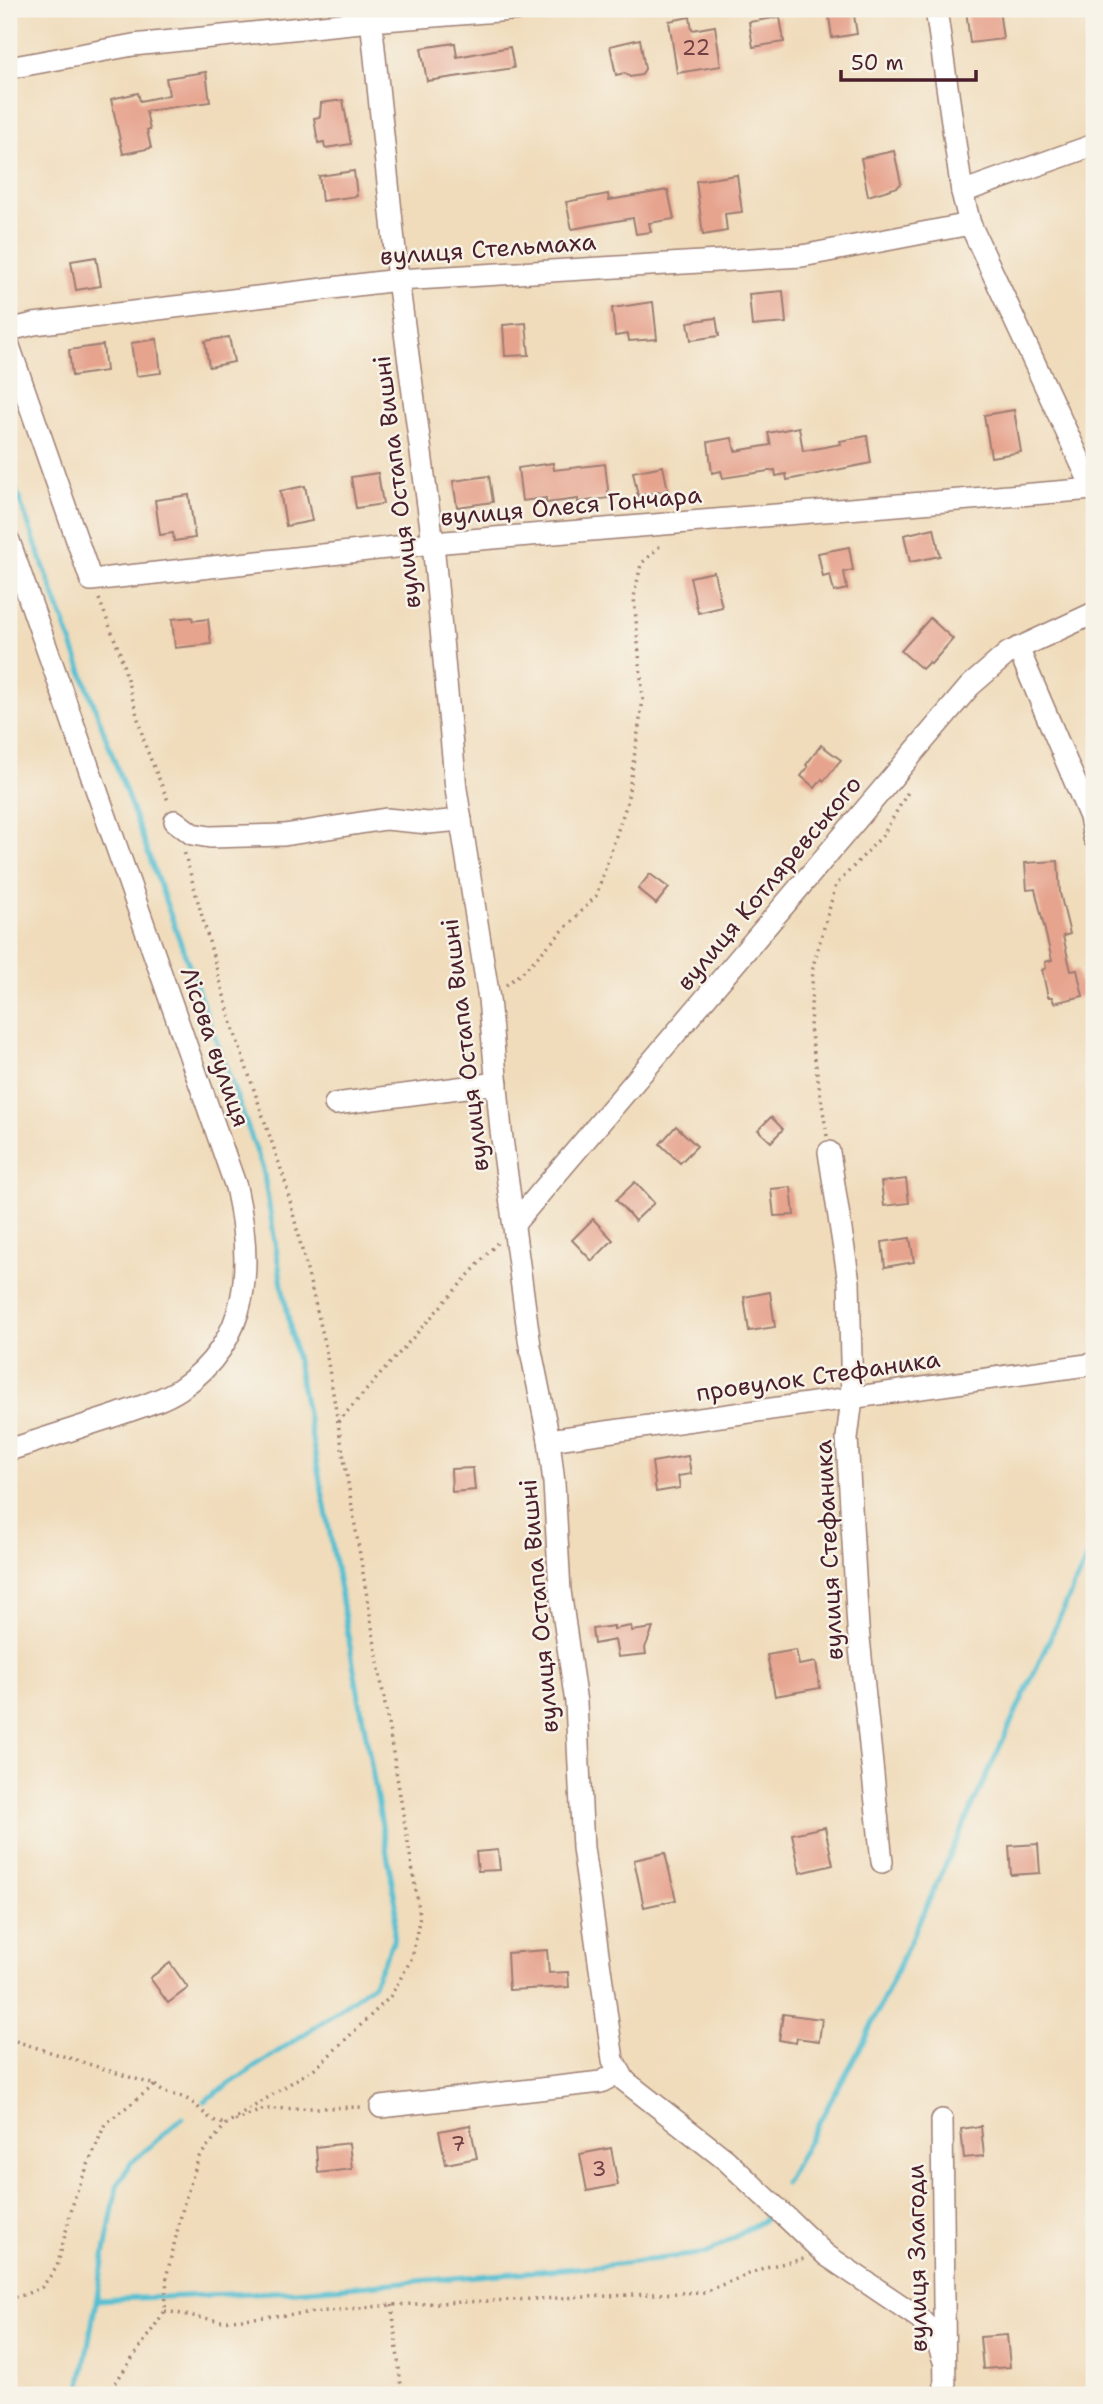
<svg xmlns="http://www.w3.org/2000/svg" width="1103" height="2404" viewBox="0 0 1103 2404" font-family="'Shantell Sans',sans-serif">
	<rect width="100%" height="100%" fill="#f7f3e8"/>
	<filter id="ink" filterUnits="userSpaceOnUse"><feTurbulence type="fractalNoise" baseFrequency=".0143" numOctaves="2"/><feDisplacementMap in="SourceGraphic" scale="14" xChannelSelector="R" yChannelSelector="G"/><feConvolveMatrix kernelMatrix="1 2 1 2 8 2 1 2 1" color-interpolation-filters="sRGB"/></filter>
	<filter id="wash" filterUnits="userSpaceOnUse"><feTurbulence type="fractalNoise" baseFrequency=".00686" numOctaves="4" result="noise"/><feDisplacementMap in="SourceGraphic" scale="28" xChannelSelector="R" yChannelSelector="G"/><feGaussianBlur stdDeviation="1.57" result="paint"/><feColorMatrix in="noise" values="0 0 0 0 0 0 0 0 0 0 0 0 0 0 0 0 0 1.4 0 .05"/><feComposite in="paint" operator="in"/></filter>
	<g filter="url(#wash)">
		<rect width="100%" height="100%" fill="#f0dcbb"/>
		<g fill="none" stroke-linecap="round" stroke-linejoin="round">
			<g stroke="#55bfd1" stroke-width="5">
				<path d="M 9,471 L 263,1169 L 282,1285 L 325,1506 L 396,1904 L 393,1942 L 373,1984 L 325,2020 L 204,2101"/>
				<path d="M 785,2183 L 864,2041 L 1094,1543"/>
				<path d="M 96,2300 L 296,2291 L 600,2266 L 707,2253 L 764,2220 L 770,2210"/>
				<path d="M 79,2395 L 117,2186 L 131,2163 L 182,2118"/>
			</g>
		</g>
		<g id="blocks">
			<g fill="#e6a38d">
				<path d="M 828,9 L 853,9 L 857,34 L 832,38 Z"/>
				<path d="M 966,9 L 999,9 L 1003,39 L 970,43 Z"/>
				<path d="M 690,17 L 692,30 L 715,26 L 721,66 L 677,73 L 669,21 Z"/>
				<path d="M 780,17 L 784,42 L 753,47 L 749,22 Z"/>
				<path d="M 640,39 L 645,69 L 641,75 L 630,77 L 625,73 L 616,75 L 610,46 Z"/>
				<path d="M 455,43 L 457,57 L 510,47 L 514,68 L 427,81 L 421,48 Z"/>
				<path d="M 206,72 L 210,102 L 146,111 L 150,130 L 147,130 L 151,148 L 123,154 L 111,99 L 138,93 L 140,101 L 169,95 L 166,78 Z"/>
				<path d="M 343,100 L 351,144 L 325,148 L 324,142 L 318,143 L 314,118 L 320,117 L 321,103 Z"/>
				<path d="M 894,151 L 901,183 L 898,187 L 868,196 L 861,158 Z"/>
				<path d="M 354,171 L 357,196 L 322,201 L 319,176 Z"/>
				<path d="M 737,175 L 742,212 L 725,214 L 727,231 L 703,235 L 696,181 Z"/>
				<path d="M 668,190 L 674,219 L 649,223 L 651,232 L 636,234 L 633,218 L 572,229 L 566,202 L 608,194 L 609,200 Z"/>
				<path d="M 96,257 L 101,286 L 76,290 L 71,261 Z"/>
				<path d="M 783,291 L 786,323 L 752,326 L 749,294 Z"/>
				<path d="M 653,302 L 657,339 L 629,341 L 628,334 L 615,336 L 612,308 Z"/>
				<path d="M 716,318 L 719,336 L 691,340 L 688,322 Z"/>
				<path d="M 526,323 L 529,355 L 505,356 L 503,325 Z"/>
				<path d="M 229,337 L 234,362 L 209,367 L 205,341 Z"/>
				<path d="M 157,339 L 161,373 L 136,376 L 131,343 Z"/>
				<path d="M 103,345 L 106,371 L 72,376 L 69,350 Z"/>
				<path d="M 1014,410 L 1021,452 L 991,457 L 984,415 Z"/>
				<path d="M 799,427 L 803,451 L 841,444 L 840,441 L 867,436 L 871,463 L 787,480 L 786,474 L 776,476 L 775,470 L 723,478 L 721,471 L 712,473 L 708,442 L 732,438 L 735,451 L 771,445 L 768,433 Z"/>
				<path d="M 553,463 L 554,470 L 605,464 L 609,498 L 578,502 L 578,499 L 546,503 L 546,498 L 522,501 L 518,468 Z"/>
				<path d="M 663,466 L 668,490 L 638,496 L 633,472 Z"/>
				<path d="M 378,473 L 383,504 L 356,508 L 351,477 Z"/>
				<path d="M 489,476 L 493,502 L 457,507 L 453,481 Z"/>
				<path d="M 305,486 L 312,521 L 286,526 L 280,491 Z"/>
				<path d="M 189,495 L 195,538 L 174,541 L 173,533 L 160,535 L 155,500 Z"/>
				<path d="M 934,528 L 940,556 L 910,562 L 904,535 Z"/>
				<path d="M 849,547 L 853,570 L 844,572 L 847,589 L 834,592 L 830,575 L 823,577 L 818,553 Z"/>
				<path d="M 714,572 L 722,607 L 698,613 L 690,577 Z"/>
				<path d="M 192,617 L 193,621 L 208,619 L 211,644 L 175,648 L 172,619 Z"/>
				<path d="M 930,618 L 953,639 L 931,664 L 929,662 L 922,669 L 901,651 Z"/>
				<path d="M 821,745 L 841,760 L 824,781 L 822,779 L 815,788 L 801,776 L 808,767 L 806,765 Z"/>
				<path d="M 1058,861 L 1060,893 L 1070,934 L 1063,936 L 1071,971 L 1077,970 L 1083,996 L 1054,1003 L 1052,997 L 1048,997 L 1042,970 L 1046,968 L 1045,962 L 1052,960 L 1035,889 L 1027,890 L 1025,863 Z"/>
				<path d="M 650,874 L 669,888 L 656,904 L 638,889 Z"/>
				<path d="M 771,1117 L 783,1129 L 771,1142 L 758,1130 Z"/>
				<path d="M 676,1126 L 697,1146 L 680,1163 L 660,1144 Z"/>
				<path d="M 906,1179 L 909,1203 L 884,1206 L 881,1182 Z"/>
				<path d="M 635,1182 L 654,1203 L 635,1221 L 616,1200 Z"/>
				<path d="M 791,1187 L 794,1215 L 774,1216 L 771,1189 Z"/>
				<path d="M 593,1219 L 613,1240 L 592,1261 L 572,1240 Z"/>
				<path d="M 910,1238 L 914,1262 L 885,1267 L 882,1242 Z"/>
				<path d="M 770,1292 L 775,1327 L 749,1331 L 744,1297 Z"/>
				<path d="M 688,1456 L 691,1474 L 678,1476 L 680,1488 L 656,1492 L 652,1462 Z"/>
				<path d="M 473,1468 L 475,1490 L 452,1492 L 451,1469 Z"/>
				<path d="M 614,1626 L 614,1629 L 631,1626 L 632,1631 L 653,1628 L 645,1648 L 646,1654 L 618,1657 L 615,1640 L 594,1644 L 592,1629 Z"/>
				<path d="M 796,1650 L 799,1665 L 816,1662 L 820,1688 L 775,1696 L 767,1655 Z"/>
				<path d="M 825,1827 L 833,1865 L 800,1873 L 792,1834 Z"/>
				<path d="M 1038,1844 L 1040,1873 L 1011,1875 L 1009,1846 Z"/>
				<path d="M 498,1850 L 500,1870 L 478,1871 L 476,1852 Z"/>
				<path d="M 665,1853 L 676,1900 L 644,1907 L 634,1860 Z"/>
				<path d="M 547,1950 L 549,1973 L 568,1972 L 569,1987 L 509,1990 L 507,1953 Z"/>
				<path d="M 170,1963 L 188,1988 L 168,2003 L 150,1978 Z"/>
				<path d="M 783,2014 L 822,2019 L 819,2041 L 797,2038 L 796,2043 L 779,2040 Z"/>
				<path d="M 470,2125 L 477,2158 L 446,2164 L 439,2131 Z"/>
				<path d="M 981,2126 L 984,2156 L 964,2158 L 961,2129 Z"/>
				<path d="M 349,2143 L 352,2169 L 318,2173 L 316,2147 Z"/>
				<path d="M 611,2148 L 618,2185 L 587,2191 L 580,2154 Z"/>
				<path d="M 1007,2335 L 1010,2367 L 983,2369 L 980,2337 Z"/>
			</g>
		</g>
	</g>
	<g filter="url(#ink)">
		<use href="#blocks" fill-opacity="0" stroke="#9d7e73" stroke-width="2"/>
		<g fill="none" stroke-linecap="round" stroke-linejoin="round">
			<defs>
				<g id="street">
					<path d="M 370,9 L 398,280 L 433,543 L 456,789 L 489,999 L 501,1131 L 530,1346 L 549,1440 L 554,1483 L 560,1591 L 576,1703 L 583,1848 L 613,2060 L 625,2081 L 726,2160 L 826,2255 L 918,2317 L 935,2335 L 944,2361"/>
					<path d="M 936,9 L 962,192 L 970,224 L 1094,491"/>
					<path d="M 9,68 L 133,45 L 371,21 L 523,9"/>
					<path d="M 962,192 L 1094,145"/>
					<path d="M 9,330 L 34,324 L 398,280 L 802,256 L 970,224"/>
					<path d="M 9,346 L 91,580 L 433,543 L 1093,489"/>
					<path d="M 9,541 L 236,1187 C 253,1264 252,1340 180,1389 C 160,1402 133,1409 111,1417 C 77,1428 43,1439 9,1450"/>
					<path d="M 1018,648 L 1090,817 L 1094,838"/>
					<path d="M 175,821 L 192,834 L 210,837 L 284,835 L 386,819 L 428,823 L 461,820"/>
					<path d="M 335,1104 L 497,1083"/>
					<path d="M 829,1152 L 849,1282 L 852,1399 L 847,1438 L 858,1628 L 882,1862"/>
					<path d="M 514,1224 L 970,686 L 1008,653 L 1094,613"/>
					<path d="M 549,1440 L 1094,1364"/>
					<path d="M 381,2107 L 601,2082 L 620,2072"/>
					<path d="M 942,2120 L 945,2395"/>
				</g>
			</defs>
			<use href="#street" stroke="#9d7e73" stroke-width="24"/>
			<g stroke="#9d7e73" stroke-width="3.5" stroke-dasharray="2 5" stroke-linecap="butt">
				<path d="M 99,599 L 120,653 L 146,748 L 169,803"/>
				<path d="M 506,985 L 525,970 L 596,896 L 627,803 L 643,700 L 634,597 L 641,564 L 663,543"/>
				<path d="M 827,1136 L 810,1028 L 813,966 L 836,885 L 883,835 L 908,792"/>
				<path d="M 338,1422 L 497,1243"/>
				<path d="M 9,2039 L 155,2085 L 105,2124 L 75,2196 L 57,2267 L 42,2287 L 24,2295 L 9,2298"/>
				<path d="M 155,2085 C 169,2099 177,2092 190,2101 C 205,2111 207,2122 228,2124"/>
				<path d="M 235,2121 L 264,2109 L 365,2107"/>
				<path d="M 392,2305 L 402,2395"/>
				<path d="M 165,2311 L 221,2321 L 392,2305 L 704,2292 L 766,2267 L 804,2259"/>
				<path d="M 109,2395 L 111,2389 L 165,2311 L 167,2274 L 184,2203 L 199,2157 L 226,2124 L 318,2066 L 390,1997 L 412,1958 L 420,1915 L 324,1339 L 285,1181 L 233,1028 L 184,851"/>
			</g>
			<use href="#street" stroke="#fff" stroke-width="21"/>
		</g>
	</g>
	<g text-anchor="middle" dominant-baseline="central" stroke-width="5" stroke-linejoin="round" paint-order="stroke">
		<g font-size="21" fill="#714044">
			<text x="696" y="48">22</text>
			<text x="458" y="2144">7</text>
			<text x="599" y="2169">3</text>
		</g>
		<g font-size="24" fill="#4a1f2b" stroke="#f7f3e8">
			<text transform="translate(488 249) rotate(-4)">вулиця Стельмаха</text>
			<text transform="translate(397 482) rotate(-97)">вулиця Остапа Вишні</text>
			<text transform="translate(571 506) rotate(-5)">вулиця Олеся Гончара</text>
			<text transform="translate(769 883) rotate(-50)">вулиця Котляревського</text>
			<text transform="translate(465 1045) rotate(-97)">вулиця Остапа Вишні</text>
			<text transform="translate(215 1047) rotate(71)">Лісова вулиця</text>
			<text transform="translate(818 1376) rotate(-8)">провулок Стефаника</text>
			<text transform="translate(829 1550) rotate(-93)">вулиця Стефаника</text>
			<text transform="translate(539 1606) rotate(-95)">вулиця Остапа Вишні</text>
			<text transform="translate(917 2258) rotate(-91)">вулиця Злагоди</text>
		</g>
	</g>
	<rect width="1103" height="2404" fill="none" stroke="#f7f3e8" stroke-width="35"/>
	<path d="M841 70v10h135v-10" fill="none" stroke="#4a1f2b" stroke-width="3.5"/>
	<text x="851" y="70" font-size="21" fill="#4a1f2b" stroke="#f7f3e8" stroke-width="5" paint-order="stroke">50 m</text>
</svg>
